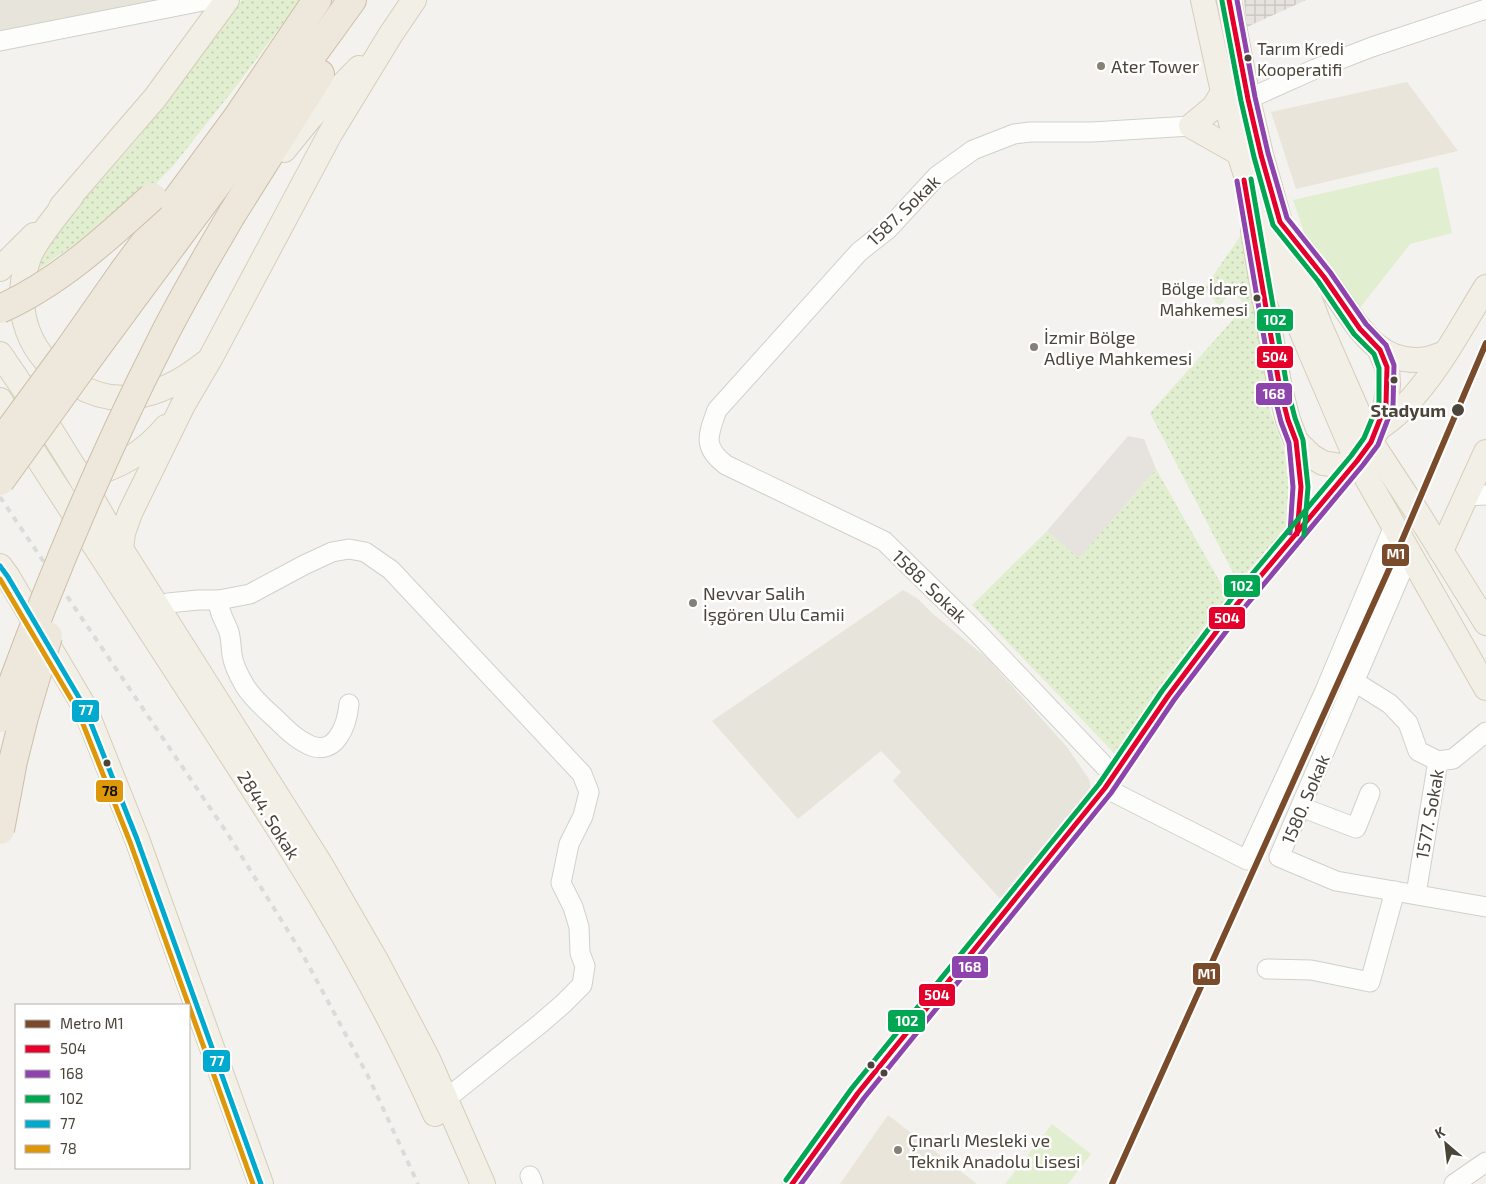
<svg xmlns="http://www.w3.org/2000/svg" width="1486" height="1184" viewBox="0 0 1486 1184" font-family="'Exo 2',sans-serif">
	<defs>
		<pattern id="industrial-grid" width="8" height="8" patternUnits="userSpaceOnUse" patternTransform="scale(1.25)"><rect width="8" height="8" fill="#e6e2de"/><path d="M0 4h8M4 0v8" fill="none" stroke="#c7c3bf"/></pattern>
		<pattern id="grass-dots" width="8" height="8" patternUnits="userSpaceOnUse" patternTransform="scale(1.25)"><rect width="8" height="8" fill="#e1eecf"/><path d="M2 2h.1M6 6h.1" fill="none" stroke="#c3cdb2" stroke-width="1.8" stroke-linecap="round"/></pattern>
	</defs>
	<rect width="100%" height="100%" fill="#f4f2ee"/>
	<g fill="#e7e4dc">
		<path d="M 0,0 L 164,0 L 0,34 Z"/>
		<path d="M 903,590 L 917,598 L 933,614 L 987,658 L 1067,747 L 1089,779 L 1091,788 L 1002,901 L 893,781 L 901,772 L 881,751 L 798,819 L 712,721 Z"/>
	</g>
	<path fill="url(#industrial-grid)" d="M 1244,0 L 1306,0 L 1247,27 Z"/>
	<g fill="#eae5da">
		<path d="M 1407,82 L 1458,151 L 1296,189 L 1271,112 Z"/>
		<path d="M 888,1115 L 977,1184 L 840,1184 Z"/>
	</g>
	<g fill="url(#grass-dots)">
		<path d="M 242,0 L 300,0 L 238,84 L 173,166 L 144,196 L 138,191 L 83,238 L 31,275 L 46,240 L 98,184 L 141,135 Z"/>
		<path d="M 1241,235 L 1262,346 L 1270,411 L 1290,466 L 1286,534 L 1242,590 L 1150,413 L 1246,305 L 1232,291 L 1219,306 L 1204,289 Z"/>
		<path d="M 1156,469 L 1232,603 L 1114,753 L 972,605 L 1047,531 L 1079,558 Z"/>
	</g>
	<g fill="#e1eecf">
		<path d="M 1438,167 L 1452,233 L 1410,244 L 1359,309 L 1310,250 L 1293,200 Z"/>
		<path d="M 1052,1124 L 1091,1154 L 1068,1184 L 1005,1184 Z"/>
	</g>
	<path fill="#e6e3df" d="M 1128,436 L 1144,439 L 1156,469 L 1079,558 L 1047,531 Z"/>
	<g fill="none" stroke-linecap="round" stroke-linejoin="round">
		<defs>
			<g id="minor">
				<path d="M 0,41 L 208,0"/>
				<path d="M 1248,99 L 1315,69 L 1372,47 L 1486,9"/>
				<path d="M 1296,441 L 1301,487 L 1297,534"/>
				<path d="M 1466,496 L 1486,495"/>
				<path d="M 1409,554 L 1279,857 L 1336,881 L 1486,907"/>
				<path d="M 219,600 C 218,613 225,620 229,632 C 231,639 231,647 232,655 C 234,667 239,676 245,686 C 253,699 265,709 276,719 C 286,729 296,739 309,745 C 336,757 347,725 349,704"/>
				<path d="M 159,609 L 168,603 L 198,600 L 219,600 L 250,594 L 304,565 L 332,552 L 349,549 L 365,552 L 391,570 L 582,774 L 589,792 L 583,816 L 569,844 L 561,883 L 573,907 L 579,927 L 580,953 L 585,966 L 582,985 L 563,1004 L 541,1023 L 446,1099"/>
				<path d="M 1355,682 L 1390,704 L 1408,723 L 1418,751 L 1438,761"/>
				<path d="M 1113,775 L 976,631 L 884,541 L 726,465 C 702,447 708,435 717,410 L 859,252 L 888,229 L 937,176 L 973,150 L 1014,134 L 1030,132 L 1092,132 L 1191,126"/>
				<path d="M 1105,788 L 1247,860 L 1324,693 L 1394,526"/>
				<path d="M 1301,807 L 1356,828 L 1370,793"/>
				<path d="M 1416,894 L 1438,761 L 1453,759 L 1486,732"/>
				<path d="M 1267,969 L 1311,970 L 1370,982 L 1395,891"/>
				<path d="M 530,1176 L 533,1184"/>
				<path d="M 792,1184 L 858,1093 L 1105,788 L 1168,696 L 1238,603 L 1297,534 L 1357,461"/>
				<path d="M 1454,1184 L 1486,1162"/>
			</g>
			<g id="major">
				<path d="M 1203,0 L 1223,92 L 1239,153 L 1262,227 L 1304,337 L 1357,461 L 1486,688"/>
				<path d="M 1229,0 L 1248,99 L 1261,155 L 1280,222 L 1320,326 L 1371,442 L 1415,509 L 1486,623"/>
				<path d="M 1223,92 L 1214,107 L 1191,126 L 1239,153"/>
				<path d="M 284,150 L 310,118 L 359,68"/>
				<path d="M 71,197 C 59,212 33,243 28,260 C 12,311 28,357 75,384 C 92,394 113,400 133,397 C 160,393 184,380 205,363"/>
				<path d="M 61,207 L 155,98 L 227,0"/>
				<path d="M 1253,231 L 1280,389 L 1288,420 L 1296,441 L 1311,456 L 1323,463 L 1341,466 L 1357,461 L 1371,442 L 1377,430 L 1386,404 L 1388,385 L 1387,367 L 1380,350"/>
				<path d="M 1294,240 C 1308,258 1323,276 1336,295 C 1359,328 1380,367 1427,359 C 1433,358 1440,355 1445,353"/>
				<path d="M 0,269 L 34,235"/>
				<path d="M 0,354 L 39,411 L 80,477 L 121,549 L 321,865 L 377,962 L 428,1059 L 483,1184"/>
				<path d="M 0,400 C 66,501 131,602 197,703 C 284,835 371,969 435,1114"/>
				<path d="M 1378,429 C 1387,422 1397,415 1405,406 C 1438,372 1461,327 1486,287"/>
				<path d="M 87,475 C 119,468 146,451 166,427"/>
				<path d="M 121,549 L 123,533 L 130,513 L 183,405 L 210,359 L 330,134 L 391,34 L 414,0"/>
				<path d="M 1441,551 L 1486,452"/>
				<path d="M 0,566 L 8,577 L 84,706 L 137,839 L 261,1184"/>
			</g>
			<g id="highway">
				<path d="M 232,214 L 320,74"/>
				<path d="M 67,352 L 123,272 L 237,118 L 317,0"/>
				<path d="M 85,363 C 174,242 264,122 352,0"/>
			</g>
		</defs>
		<use href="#minor" stroke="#d2d0cb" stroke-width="21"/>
		<use href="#major" stroke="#d6cebb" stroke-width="26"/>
		<use href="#highway" stroke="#ccbfa9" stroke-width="30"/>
		<use href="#minor" stroke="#fdfdfc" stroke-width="19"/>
		<use href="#major" stroke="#f2efe6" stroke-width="24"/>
		<use href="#highway" stroke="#ede8db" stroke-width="28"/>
		<path stroke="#dbdbda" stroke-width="4" stroke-dasharray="6 6" stroke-linecap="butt" d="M 0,497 L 229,836 L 303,955 L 368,1076 L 418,1184"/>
		<defs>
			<g id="highway-bridge">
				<path d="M 0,309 C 58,283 106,239 152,197"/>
				<path d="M 0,443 L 67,352"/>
				<path d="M 0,481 L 85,363"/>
				<path d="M 0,718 C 46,590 100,461 162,339 C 183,297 208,255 232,214"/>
				<path d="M 0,830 L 13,761 L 24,717 L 48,636"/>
			</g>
		</defs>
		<use href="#highway-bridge" stroke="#ccbfa9" stroke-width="30" stroke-linecap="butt"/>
		<use href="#highway-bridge" stroke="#ede8db" stroke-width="28"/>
		<defs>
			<g id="bus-1">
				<path d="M 1244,180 L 1280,389 L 1288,420 L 1296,441 L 1301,487 L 1297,534"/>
				<path d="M 792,1184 L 858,1093 L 1105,788 L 1168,696 L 1238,603 L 1357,461 L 1371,442 L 1386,404 L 1387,367 L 1380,350 L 1360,329 L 1324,277 L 1280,222 L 1261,155 L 1248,99 L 1229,0"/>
			</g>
			<g id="bus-2">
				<path d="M 1237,181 L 1273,390 L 1281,422 L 1289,443 L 1293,487 L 1290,533"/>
				<path d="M 801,1184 L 864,1098 L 1111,793 L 1174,700 L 1244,608 L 1363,465 L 1378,445 L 1393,406 L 1394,365 L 1386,345 L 1366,324 L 1330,272 L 1287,218 L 1268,153 L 1255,97 L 1237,0"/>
			</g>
			<g id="bus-3">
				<path d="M 1251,179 L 1287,387 L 1295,418 L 1303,440 L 1308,487 L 1304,535"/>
				<path d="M 786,1180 L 852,1088 L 1099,784 L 1162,691 L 1232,598 L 1351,456 L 1364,438 L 1379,402 L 1379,368 L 1374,354 L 1354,334 L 1318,281 L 1273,225 L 1254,157 L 1241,101 L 1222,1"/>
			</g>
			<path id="bus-4" d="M 0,566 L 8,577 L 84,706 L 137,839 L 261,1184"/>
			<path id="bus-5" d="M 0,579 L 77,709 L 130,842 L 253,1184"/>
		</defs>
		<use href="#bus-1" stroke="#fff" stroke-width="9"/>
		<use href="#bus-2" stroke="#fff" stroke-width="9"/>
		<use href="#bus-3" stroke="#fff" stroke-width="9"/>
		<use href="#bus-4" stroke="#fff" stroke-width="9"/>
		<use href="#bus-5" stroke="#fff" stroke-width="9"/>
		<use href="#bus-1" stroke="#e4002b" stroke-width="5"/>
		<use href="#bus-2" stroke="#8e44ad" stroke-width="5"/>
		<use href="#bus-3" stroke="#00a651" stroke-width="5"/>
		<use href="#bus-4" stroke="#00a9ce" stroke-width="5"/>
		<use href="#bus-5" stroke="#dd9709" stroke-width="5"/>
		<defs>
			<path id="metro-1" d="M 1112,1184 L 1400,545 L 1486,343"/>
		</defs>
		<use href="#metro-1" stroke="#fff" stroke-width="10"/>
		<use href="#metro-1" stroke="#7a4b2a" stroke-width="6"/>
	</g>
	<g fill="#4b4439" stroke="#fff" stroke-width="2">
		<circle cx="1248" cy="58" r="4.5"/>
		<circle cx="1257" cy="298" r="4.5"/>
		<circle cx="1394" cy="380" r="4.5"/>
		<circle cx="1458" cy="410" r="7"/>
		<circle cx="107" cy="763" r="4.5"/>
		<circle cx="871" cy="1065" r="4.5"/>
		<circle cx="884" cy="1073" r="4.5"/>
	</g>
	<g fill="#868178" stroke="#fff" stroke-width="2">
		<circle cx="1101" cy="66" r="5"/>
		<circle cx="1034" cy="347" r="5"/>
		<circle cx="693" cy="603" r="5"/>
		<circle cx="898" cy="1150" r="5"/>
	</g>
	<g text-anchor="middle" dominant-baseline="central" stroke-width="5" stroke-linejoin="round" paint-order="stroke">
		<g font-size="17" fill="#4b4439" stroke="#fff" text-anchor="start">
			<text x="1257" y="48">Tarım Kredi<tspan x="1257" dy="21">Kooperatifi</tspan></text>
			<text x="1248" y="288" text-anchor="end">Bölge İdare<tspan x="1248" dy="21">Mahkemesi</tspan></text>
		</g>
		<g font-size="18" fill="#4b4439" stroke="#fff" text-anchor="start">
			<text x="1111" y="66">Ater Tower</text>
			<text x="1044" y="337">İzmir Bölge<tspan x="1044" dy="21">Adliye Mahkemesi</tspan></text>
			<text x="703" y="593">Nevvar Salih<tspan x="703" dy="21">İşgören Ulu Camii</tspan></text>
			<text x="908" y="1140">Çınarlı Mesleki ve<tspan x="908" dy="21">Teknik Anadolu Lisesi</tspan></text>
		</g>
		<g font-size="18" fill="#4b4439" stroke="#fff">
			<text transform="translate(903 210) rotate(-44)">1587. Sokak</text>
			<text transform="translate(930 586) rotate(44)">1588. Sokak</text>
			<text transform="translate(1305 799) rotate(-67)">1580. Sokak</text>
			<text transform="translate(1429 814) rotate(-80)">1577. Sokak</text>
			<text transform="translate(269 815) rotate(58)">2844. Sokak</text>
		</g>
		<g font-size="18" font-weight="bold" fill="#4b4439" stroke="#fff" text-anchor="end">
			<text x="1446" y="410">Stadyum</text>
		</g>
	</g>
	<g stroke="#fff" stroke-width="2">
		<rect x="1256" y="308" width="38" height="24" rx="5" fill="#00a651"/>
		<rect x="1256" y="345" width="38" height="24" rx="5" fill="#e4002b"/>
		<rect x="1255" y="382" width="38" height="24" rx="5" fill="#8e44ad"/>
		<rect x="1381" y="543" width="29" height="24" rx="5" fill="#7a4b2a"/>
		<rect x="1223" y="574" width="38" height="24" rx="5" fill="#00a651"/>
		<rect x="1208" y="606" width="38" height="24" rx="5" fill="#e4002b"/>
		<rect x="71" y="699" width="29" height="24" rx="5" fill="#00a9ce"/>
		<rect x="95" y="779" width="29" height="24" rx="5" fill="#dd9709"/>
		<rect x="951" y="955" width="38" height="24" rx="5" fill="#8e44ad"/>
		<rect x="1192" y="962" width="29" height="24" rx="5" fill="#7a4b2a"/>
		<rect x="918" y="983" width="38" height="24" rx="5" fill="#e4002b"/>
		<rect x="887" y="1009" width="39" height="24" rx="5" fill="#00a651"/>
		<rect x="202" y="1049" width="29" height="24" rx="5" fill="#00a9ce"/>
	</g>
	<g font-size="14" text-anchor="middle" font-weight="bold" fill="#fff">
		<text x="1275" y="325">102</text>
		<text x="1275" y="362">504</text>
		<text x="1274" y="399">168</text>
		<text x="1396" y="559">M1</text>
		<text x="1242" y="591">102</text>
		<text x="1227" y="623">504</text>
		<text x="86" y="715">77</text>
		<text x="970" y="972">168</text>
		<text x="1207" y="979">M1</text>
		<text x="937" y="1000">504</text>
		<text x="907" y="1026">102</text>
		<text x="217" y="1066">77</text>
	</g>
	<g font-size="14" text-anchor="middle" font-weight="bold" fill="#111">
		<text x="110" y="796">78</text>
	</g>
	<rect x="15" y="1004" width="175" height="165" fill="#ffffff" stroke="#b7b4b0"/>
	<rect x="25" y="1020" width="25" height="8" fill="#7a4b2a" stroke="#b7b4b0"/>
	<text x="60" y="1029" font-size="15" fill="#4b4439">Metro M1</text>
	<rect x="25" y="1045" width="25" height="8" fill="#e4002b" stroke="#b7b4b0"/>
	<text x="60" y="1054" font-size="15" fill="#4b4439">504</text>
	<rect x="25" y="1070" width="25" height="8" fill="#8e44ad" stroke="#b7b4b0"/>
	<text x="60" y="1079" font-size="15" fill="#4b4439">168</text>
	<rect x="25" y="1095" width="25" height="8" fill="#00a651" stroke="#b7b4b0"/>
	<text x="60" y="1104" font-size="15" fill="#4b4439">102</text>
	<rect x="25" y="1120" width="25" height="8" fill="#00a9ce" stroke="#b7b4b0"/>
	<text x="60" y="1129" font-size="15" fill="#4b4439">77</text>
	<rect x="25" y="1145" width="25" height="8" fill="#dd9709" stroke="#b7b4b0"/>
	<text x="60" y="1154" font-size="15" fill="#4b4439">78</text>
	<g transform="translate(1446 1144) rotate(332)" stroke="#ffffff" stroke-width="4" paint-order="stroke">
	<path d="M0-4L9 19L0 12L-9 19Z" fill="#4b4439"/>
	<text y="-8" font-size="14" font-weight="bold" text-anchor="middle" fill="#4b4439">K</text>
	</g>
</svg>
